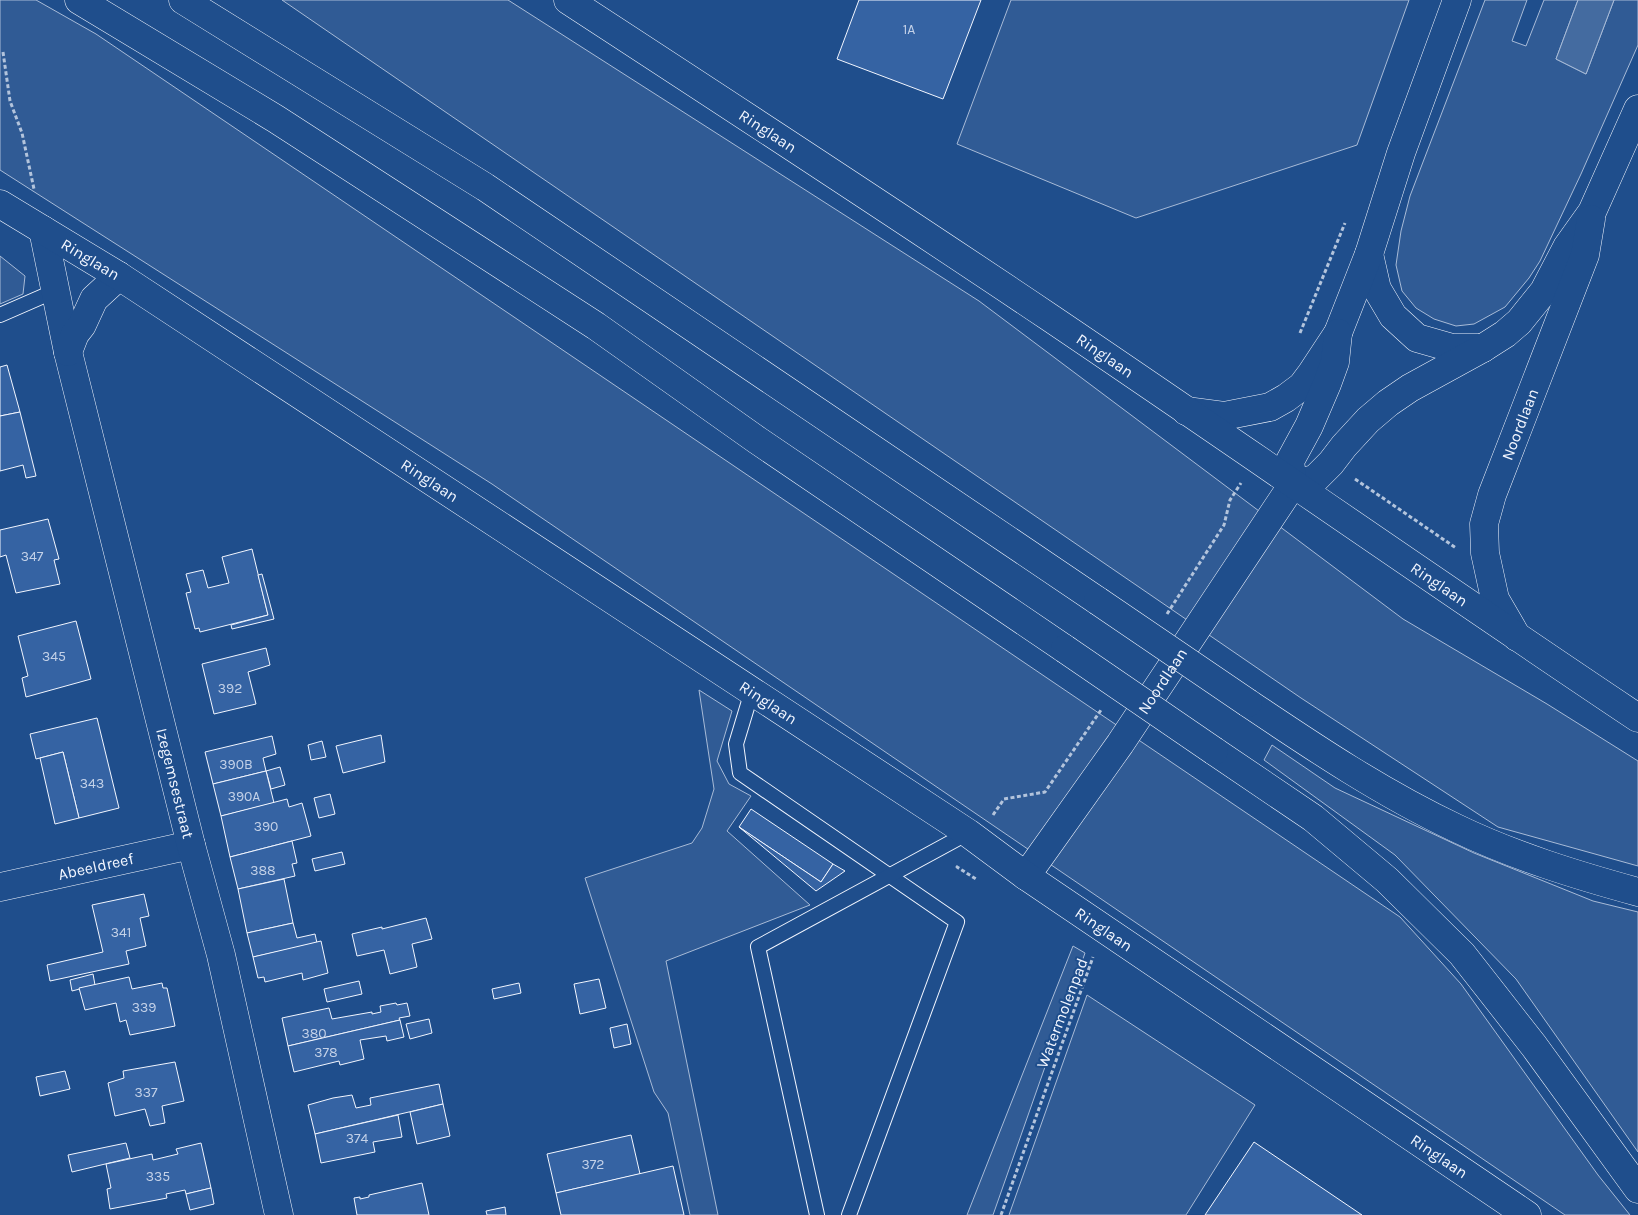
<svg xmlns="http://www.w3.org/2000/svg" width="1638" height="1215" viewBox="0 0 1638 1215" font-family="Karla,sans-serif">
	<rect width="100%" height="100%" fill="#1f4e8c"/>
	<g fill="#305b95" stroke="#a8bbd7">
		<path d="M 0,0 L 36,0 L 96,34 L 1400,917 L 1461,984 L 1598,1175 L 1630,1215 L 1565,1215 L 492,484 L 0,170 Z"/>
		<path d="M 282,0 L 508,0 L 979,301 L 1403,619 L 1547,704 L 1638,761 L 1638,866 L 1498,827 L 1301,698 Z"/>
		<path d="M 1011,0 L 1409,0 L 1357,145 L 1136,218 L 957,144 Z"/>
		<path d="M 1485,0 L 1527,0 L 1512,41 L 1526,46 L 1544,0 L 1578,0 L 1556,59 L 1586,74 L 1614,0 L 1638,0 L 1638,45 L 1581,174 L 1540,261 L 1529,278 L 1505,307 L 1474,324 L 1456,326 L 1434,319 L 1416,308 L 1402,291 L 1396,265 L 1401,231 L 1410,196 Z"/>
		<path d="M 0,256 L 25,276 L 23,294 L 0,304 Z"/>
		<path d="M 699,690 L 732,711 L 717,761 L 729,784 L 751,796 L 727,831 L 810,905 L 666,961 L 718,1215 L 690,1215 L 668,1113 L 654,1092 L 585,878 L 692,843 L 702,828 L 714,789 Z"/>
		<path d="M 1272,745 L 1335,788 L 1474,853 L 1593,901 L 1638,912 L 1638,1152 L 1516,979 L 1395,855 L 1264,760 Z"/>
		<path d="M 1073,946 L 1085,953 L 993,1215 L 967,1215 Z"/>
		<path d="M 1087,995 L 1255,1105 L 1186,1215 L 1009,1215 Z"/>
	</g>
	<path fill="#446ba0" stroke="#a8bbd7" d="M 1578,0 L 1614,0 L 1586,74 L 1556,59 Z"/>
	<g fill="#3563a3" stroke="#f2f6ff">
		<path d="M 859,0 L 981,0 L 943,99 L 837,59 Z"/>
		<path d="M 7,365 L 20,412 L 0,416 L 0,367 Z"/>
		<path d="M 20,412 L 36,476 L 26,478 L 23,465 L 0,471 L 0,416 Z"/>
		<path d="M 48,519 L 59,559 L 54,560 L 60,584 L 16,593 L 6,555 L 0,557 L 0,530 Z"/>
		<path d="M 252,549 L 268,615 L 200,632 L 199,628 L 195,629 L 186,593 L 191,592 L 186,574 L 203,570 L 208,588 L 229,583 L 222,557 Z"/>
		<path d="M 262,574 L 274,619 L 232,629 L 231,625 L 268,615 L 258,575 Z"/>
		<path d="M 76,621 L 91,679 L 26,697 L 22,678 L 28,676 L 18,636 Z"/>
		<path d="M 266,648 L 270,665 L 248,672 L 256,704 L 214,714 L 202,664 Z"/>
		<path d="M 97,718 L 119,808 L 79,818 L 63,752 L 36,759 L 30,734 Z"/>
		<path d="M 381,735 L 385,762 L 343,773 L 336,746 Z"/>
		<path d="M 272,736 L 276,754 L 263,758 L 266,771 L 213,784 L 205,752 Z"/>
		<path d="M 322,741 L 326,757 L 311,760 L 308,745 Z"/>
		<path d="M 63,752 L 79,818 L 55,824 L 40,758 Z"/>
		<path d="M 280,767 L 285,785 L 271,789 L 266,771 Z"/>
		<path d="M 266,771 L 274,803 L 221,816 L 213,784 Z"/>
		<path d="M 330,794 L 335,814 L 319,818 L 314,798 Z"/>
		<path d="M 287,799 L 289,807 L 302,803 L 311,836 L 230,857 L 221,816 Z"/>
		<path d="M 751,809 L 833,864 L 821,882 L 739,827 Z"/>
		<path d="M 739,827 L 821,882 L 833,864 L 845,871 L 816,891 Z"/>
		<path d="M 292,841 L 297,863 L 292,864 L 295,876 L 238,889 L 230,857 Z"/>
		<path d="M 342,852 L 345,864 L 315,871 L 312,859 Z"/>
		<path d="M 284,879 L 293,923 L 247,933 L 238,889 Z"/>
		<path d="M 144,894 L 149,916 L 140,918 L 146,946 L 126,951 L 129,964 L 50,981 L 47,965 L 103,952 L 92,905 Z"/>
		<path d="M 426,918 L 432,939 L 412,944 L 417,967 L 390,974 L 384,950 L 357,956 L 352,934 L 382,927 L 382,929 Z"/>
		<path d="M 293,923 L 297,938 L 315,934 L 317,943 L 253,957 L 247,933 Z"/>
		<path d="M 321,941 L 328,973 L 303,980 L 302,973 L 265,982 L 264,977 L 258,978 L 253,957 Z"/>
		<path d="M 93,974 L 95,985 L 72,991 L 70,980 Z"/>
		<path d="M 129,977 L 132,989 L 162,983 L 163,988 L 167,988 L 175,1026 L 130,1035 L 126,1020 L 120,1022 L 116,1003 L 85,1010 L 79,988 Z"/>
		<path d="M 599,979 L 606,1008 L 580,1014 L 574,984 Z"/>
		<path d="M 359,981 L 362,994 L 327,1002 L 324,989 Z"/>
		<path d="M 519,983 L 521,993 L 494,999 L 492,989 Z"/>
		<path d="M 396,1003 L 397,1005 L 407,1003 L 410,1016 L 399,1018 L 400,1020 L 288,1046 L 282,1018 L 329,1008 L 332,1019 L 372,1012 L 372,1014 L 381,1012 L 380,1006 Z"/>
		<path d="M 429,1019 L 432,1033 L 410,1039 L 406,1024 Z"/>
		<path d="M 400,1020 L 404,1037 L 387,1041 L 386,1036 L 360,1040 L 364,1059 L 340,1065 L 339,1061 L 294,1072 L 288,1046 Z"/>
		<path d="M 627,1024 L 631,1044 L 614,1048 L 610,1028 Z"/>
		<path d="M 175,1062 L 184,1101 L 162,1106 L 165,1123 L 150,1126 L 145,1109 L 115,1116 L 108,1083 L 124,1078 L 123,1071 Z"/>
		<path d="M 65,1071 L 70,1089 L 40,1096 L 36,1077 Z"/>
		<path d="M 439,1084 L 443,1104 L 315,1134 L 308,1105 L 333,1098 L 352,1095 L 356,1108 L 371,1105 L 370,1098 Z"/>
		<path d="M 443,1104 L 450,1136 L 417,1144 L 410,1112 Z"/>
		<path d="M 398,1115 L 402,1137 L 373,1142 L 375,1152 L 321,1163 L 315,1134 Z"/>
		<path d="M 631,1135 L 640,1174 L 556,1193 L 547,1154 Z"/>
		<path d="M 1254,1142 L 1362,1215 L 1205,1215 Z"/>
		<path d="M 126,1143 L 130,1158 L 72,1172 L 68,1155 Z"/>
		<path d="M 201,1143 L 211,1188 L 186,1194 L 185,1190 L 166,1194 L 167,1198 L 110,1209 L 107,1189 L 111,1188 L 106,1164 L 152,1154 L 153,1160 L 178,1154 L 176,1149 Z"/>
		<path d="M 673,1166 L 684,1215 L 561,1215 L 556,1193 Z"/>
		<path d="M 422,1183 L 429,1215 L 357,1215 L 354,1198 L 360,1197 L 360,1199 L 369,1197 L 369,1195 Z"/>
		<path d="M 211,1188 L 214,1204 L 190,1210 L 186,1194 Z"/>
		<path d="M 505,1207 L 506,1215 L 487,1215 L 486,1211 Z"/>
	</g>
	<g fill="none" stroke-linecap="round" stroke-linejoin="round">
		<defs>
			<g id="lane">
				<path d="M 0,315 L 55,291"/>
				<path d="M 752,691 L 736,744 L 740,773 L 957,922 L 849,1215"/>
				<path d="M 817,1215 L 758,947 L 968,833"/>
			</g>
			<g id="street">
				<path id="s1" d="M 0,887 L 191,845"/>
			</g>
			<g id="secondary">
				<path id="s2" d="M 43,230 L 68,352 L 191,845 L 221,955 L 279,1215"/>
				<path d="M 1369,254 L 1377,289 L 1393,316 L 1417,338 L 1452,348 L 1483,348"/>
				<path d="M 68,352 L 75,334 L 82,325 L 94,299 L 119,276"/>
				<path d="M 1186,411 L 1224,416 L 1270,407 L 1286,398 L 1302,386 L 1311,374 L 1338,333 L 1369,254 L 1401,153 L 1457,0"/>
				<path d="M 1293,484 L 1315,479 L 1331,463 L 1344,446 L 1368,420 L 1388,403 L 1410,388 L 1483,348 L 1505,334 L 1519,322 L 1544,291 L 1567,247 L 1592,212 L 1638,109"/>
				<path id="s3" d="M 1517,637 L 1495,599 L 1485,553 L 1484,524 L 1492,495 L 1585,255 L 1591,219"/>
				<path id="s4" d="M 1026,876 L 1120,744 L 1293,484 L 1290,461 L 1309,426 L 1327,384 L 1335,362 L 1338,333"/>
			</g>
			<g id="primary">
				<path id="s5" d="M 568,0 C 729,105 890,210 1049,317 C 1246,450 1440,586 1638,718"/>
				<path id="s6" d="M 0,204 L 119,276 L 968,833 L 1026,876 L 1527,1215"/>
			</g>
			<g id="highway">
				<path d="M 79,0 L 276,119 L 596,326 L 757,440 L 1065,649"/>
				<path d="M 183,0 L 485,187 L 1098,601"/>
				<path d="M 1248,703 C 1315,748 1382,793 1456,828 C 1514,856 1576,875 1638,892"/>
				<path d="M 1214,751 L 1313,818 L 1387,880 L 1462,954 L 1534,1046 L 1638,1189"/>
			</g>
		</defs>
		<use href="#lane" stroke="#f2f6ff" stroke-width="16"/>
		<use href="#street" stroke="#f2f6ff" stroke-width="29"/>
		<use href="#secondary" stroke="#f2f6ff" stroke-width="29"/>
		<use href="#primary" stroke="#f2f6ff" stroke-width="29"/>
		<use href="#highway" stroke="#f2f6ff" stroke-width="29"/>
		<g stroke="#b3c4dc" stroke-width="3" stroke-dasharray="4 2.5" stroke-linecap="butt">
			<path d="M 3,52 L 10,101 L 22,133 L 34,189"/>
			<path d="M 1300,333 L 1345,223"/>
			<path d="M 1355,479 L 1456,548"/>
			<path d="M 1167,614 L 1224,525 L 1230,500 L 1241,483"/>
			<path d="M 993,815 L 1004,799 L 1045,792 L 1101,710"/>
			<path d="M 958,866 L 957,867 L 976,879"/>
			<path d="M 1001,1215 L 1093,957"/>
		</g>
		<use href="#lane" stroke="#1f4e8c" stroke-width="14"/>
		<use href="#street" stroke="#1f4e8c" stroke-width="28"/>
		<use href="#secondary" stroke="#1f4e8c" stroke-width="28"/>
		<use href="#primary" stroke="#1f4e8c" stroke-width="28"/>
		<use href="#highway" stroke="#1f4e8c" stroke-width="28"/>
		<defs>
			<g id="highway-bridge">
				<path d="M 1098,601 L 1248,703"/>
				<path d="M 1065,649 L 1214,751"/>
			</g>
		</defs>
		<use href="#highway-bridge" stroke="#f2f6ff" stroke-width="29" stroke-linecap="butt"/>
		<use href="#highway-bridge" stroke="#1f4e8c" stroke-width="28"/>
	</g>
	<g text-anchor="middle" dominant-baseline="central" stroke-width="4" stroke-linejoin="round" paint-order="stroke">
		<g font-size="14" fill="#c3d1e8">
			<text x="909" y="29">1A</text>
			<text x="32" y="556">347</text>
			<text x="54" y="656">345</text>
			<text x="230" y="688">392</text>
			<text x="236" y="764">390B</text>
			<text x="92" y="783">343</text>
			<text x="244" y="796">390A</text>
			<text x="266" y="826">390</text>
			<text x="263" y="870">388</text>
			<text x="121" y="932">341</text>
			<text x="144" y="1007">339</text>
			<text x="314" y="1033">380</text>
			<text x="326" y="1052">378</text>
			<text x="146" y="1092">337</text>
			<text x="357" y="1138">374</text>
			<text x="593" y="1164">372</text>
			<text x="158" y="1176">335</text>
		</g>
		<g font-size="16" fill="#f2f6ff" stroke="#1f4e8c">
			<text stroke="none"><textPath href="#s5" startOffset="239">Ringlaan</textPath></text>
			<text stroke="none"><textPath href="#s6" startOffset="106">Ringlaan</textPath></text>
			<text stroke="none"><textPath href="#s5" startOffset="644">Ringlaan</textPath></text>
			<text stroke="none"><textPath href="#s3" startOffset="226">Noordlaan</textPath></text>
			<text stroke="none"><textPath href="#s6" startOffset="511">Ringlaan</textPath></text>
			<text stroke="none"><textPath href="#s5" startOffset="1049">Ringlaan</textPath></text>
			<text stroke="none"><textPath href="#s4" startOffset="238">Noordlaan</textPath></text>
			<text stroke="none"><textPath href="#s6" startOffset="916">Ringlaan</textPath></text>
			<text stroke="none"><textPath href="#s2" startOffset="569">Izegemsestraat</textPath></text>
			<text stroke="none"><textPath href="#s1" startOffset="98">Abeeldreef</textPath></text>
			<text stroke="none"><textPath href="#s6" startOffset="1321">Ringlaan</textPath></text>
			<text transform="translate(1062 1013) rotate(-69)">Watermolenpad</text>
			<text stroke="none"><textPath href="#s6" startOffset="1726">Ringlaan</textPath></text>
		</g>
	</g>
</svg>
